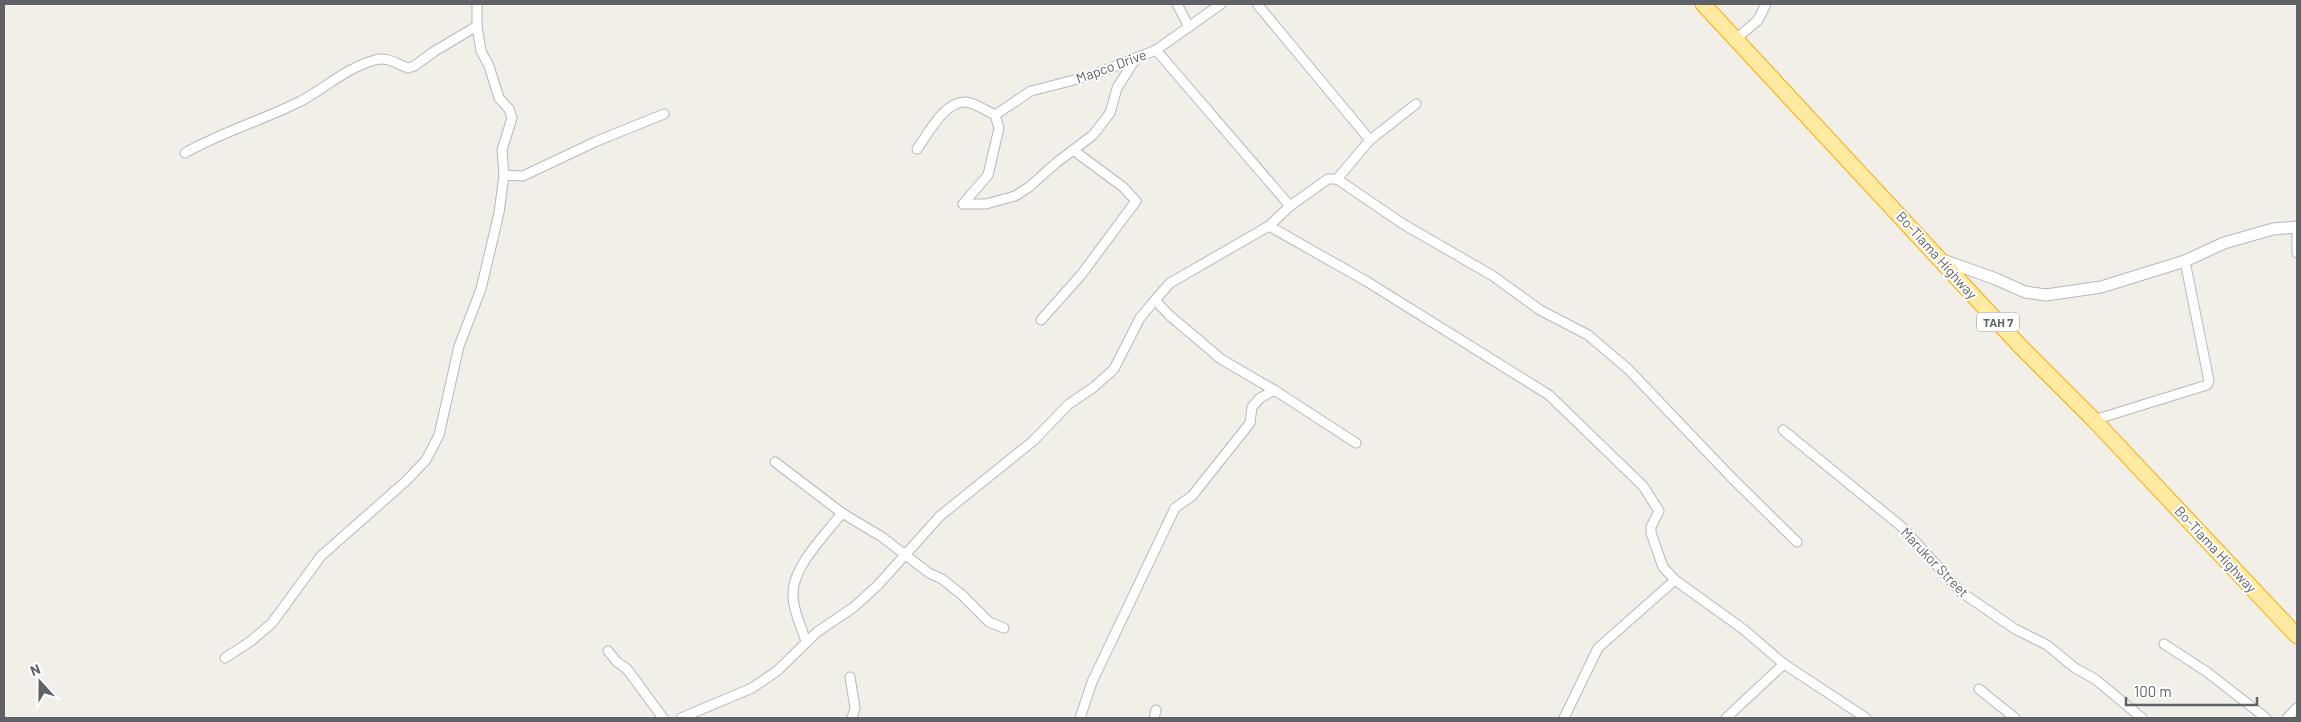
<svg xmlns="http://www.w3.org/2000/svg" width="2301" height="722" viewBox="0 0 2301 722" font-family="Barlow,sans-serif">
	<rect width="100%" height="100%" fill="#f1efe8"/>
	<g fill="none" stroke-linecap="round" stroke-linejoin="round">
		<defs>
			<g id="minor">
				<path d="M 477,4 L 477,26 L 481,51 L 489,66 L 499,98 L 509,109 L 512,118 L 502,150 L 504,175"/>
				<path d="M 1177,4 L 1189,27"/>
				<path d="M 1257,4 L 1370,140"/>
				<path d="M 1736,39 L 1758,20 L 1766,4"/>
				<path d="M 1156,50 L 1290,206"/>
				<path d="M 995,115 L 1031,91 L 1090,76 L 1156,50 L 1221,4"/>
				<path d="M 917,149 C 928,134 944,101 966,102 C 975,103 987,111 995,115 L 999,128 L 988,175 L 963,204"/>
				<path d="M 185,153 C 222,132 263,120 301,101 C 325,88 348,67 375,60 C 386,56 397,64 408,68 L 414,66 L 435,51 L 477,26"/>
				<path d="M 1337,179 L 1370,140 L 1416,104"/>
				<path d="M 963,204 L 986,204 L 1015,196 L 1029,187 L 1056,163 L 1093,135 L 1110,113 L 1117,88 L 1136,58"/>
				<path d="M 1269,226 L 1366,281 L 1549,395 L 1643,486 L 1659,511 L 1651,527 L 1651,533 L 1663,567 L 1675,580"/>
				<path d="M 2297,233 L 2297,253"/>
				<path d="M 1041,320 L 1081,275 L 1136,201 L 1123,187 L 1073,150"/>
				<path d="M 2094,420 L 2207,385 L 2209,381 L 2185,261"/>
				<path d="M 1783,430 L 1902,527 L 1961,592 L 2015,629 L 2047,645 L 2075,668 L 2095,679 L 2142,718"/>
				<path d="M 1356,443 L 1279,393 L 1221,359 L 1169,315 L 1155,300 L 1170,283 L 1269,226 L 1290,206 L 1328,179 L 1337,179 L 1403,224 L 1493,276 L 1540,310 L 1588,335 L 1628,369 L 1731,477 L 1797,542"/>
				<path d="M 775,462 L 842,513 L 882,537 L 929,573 L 942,579 L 961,594 L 989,622 L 1004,628"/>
				<path d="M 806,641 C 801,627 792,607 793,592 C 794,565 826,534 842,513"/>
				<path d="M 2164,644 L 2207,672 L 2266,718"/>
				<path d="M 608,651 L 617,662 L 627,669 L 663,718"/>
				<path d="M 225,658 L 251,641 L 272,623 L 321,556 L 406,481 L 426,460 L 439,435 L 459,346 L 481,289 L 499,213 L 504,175 L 523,176 L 597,141 L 664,114"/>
				<path d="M 850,677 L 855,708 L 852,718"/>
				<path d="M 1979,689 L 2015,718"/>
				<path d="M 681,718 L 752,688 L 777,671 L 817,632 L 854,607 L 878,585 L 940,516 L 1033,441 L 1069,404 L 1094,387 L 1114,369 L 1140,318 L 1155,300"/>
				<path d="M 1080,718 L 1092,682 L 1175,508 L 1192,496 L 1250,423 L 1252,407 L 1260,398 L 1275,390"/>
				<path d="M 1154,718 L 1156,710"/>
				<path d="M 1564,718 L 1598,648 L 1675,580 L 1743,629 L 1784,664 L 1866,718"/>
				<path d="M 1726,718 L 1784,664"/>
				<path d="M 2287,718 L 2297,708"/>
			</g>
			<path id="tertiary" d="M 1940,259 L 1996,279 L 2025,292 L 2046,295 L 2101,287 L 2185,261 L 2224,243 L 2273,229 L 2297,227"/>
			<path id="trunk" d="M 1703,4 L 2020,346 L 2094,420 L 2297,636"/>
		</defs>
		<use href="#minor" stroke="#b5b8bc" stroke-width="11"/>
		<use href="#tertiary" stroke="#b5b8bc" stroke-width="13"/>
		<use href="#trunk" stroke="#f9ab00" stroke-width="17"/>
		<use href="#minor" stroke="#fff" stroke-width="9"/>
		<use href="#tertiary" stroke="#fff" stroke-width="11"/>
		<use href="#trunk" stroke="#feeaa1" stroke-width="15"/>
	</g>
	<g text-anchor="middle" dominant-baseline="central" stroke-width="4" stroke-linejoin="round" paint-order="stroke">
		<rect fill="#fff" stroke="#8f9295" stroke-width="1" x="1977" y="312.5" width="42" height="19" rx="4"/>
		<g font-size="12" font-weight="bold" fill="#5f6368">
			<text x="1998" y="322">TAH 7</text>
		</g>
		<g font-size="14" fill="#5f6368" stroke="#fff">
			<text transform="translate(1111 66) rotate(-20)">Mapco Drive</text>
			<text transform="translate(1937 255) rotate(48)">Bo-Tiama Highway</text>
			<text transform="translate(2216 549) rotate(47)">Bo-Tiama Highway</text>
			<text transform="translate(1935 562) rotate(46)">Marukor Street</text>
		</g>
	</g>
	<rect width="2301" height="722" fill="none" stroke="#5f6368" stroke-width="10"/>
	<g transform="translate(40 682) rotate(339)" stroke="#ffffff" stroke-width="4" paint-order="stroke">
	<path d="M0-4L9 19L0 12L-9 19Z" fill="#5f6368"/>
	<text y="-8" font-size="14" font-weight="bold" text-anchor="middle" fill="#5f6368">N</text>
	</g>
	<path d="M2126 697v8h131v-8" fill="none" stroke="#5f6368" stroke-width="2.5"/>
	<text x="2134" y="697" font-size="15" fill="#5f6368" stroke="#ffffff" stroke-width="4" paint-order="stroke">100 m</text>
</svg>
